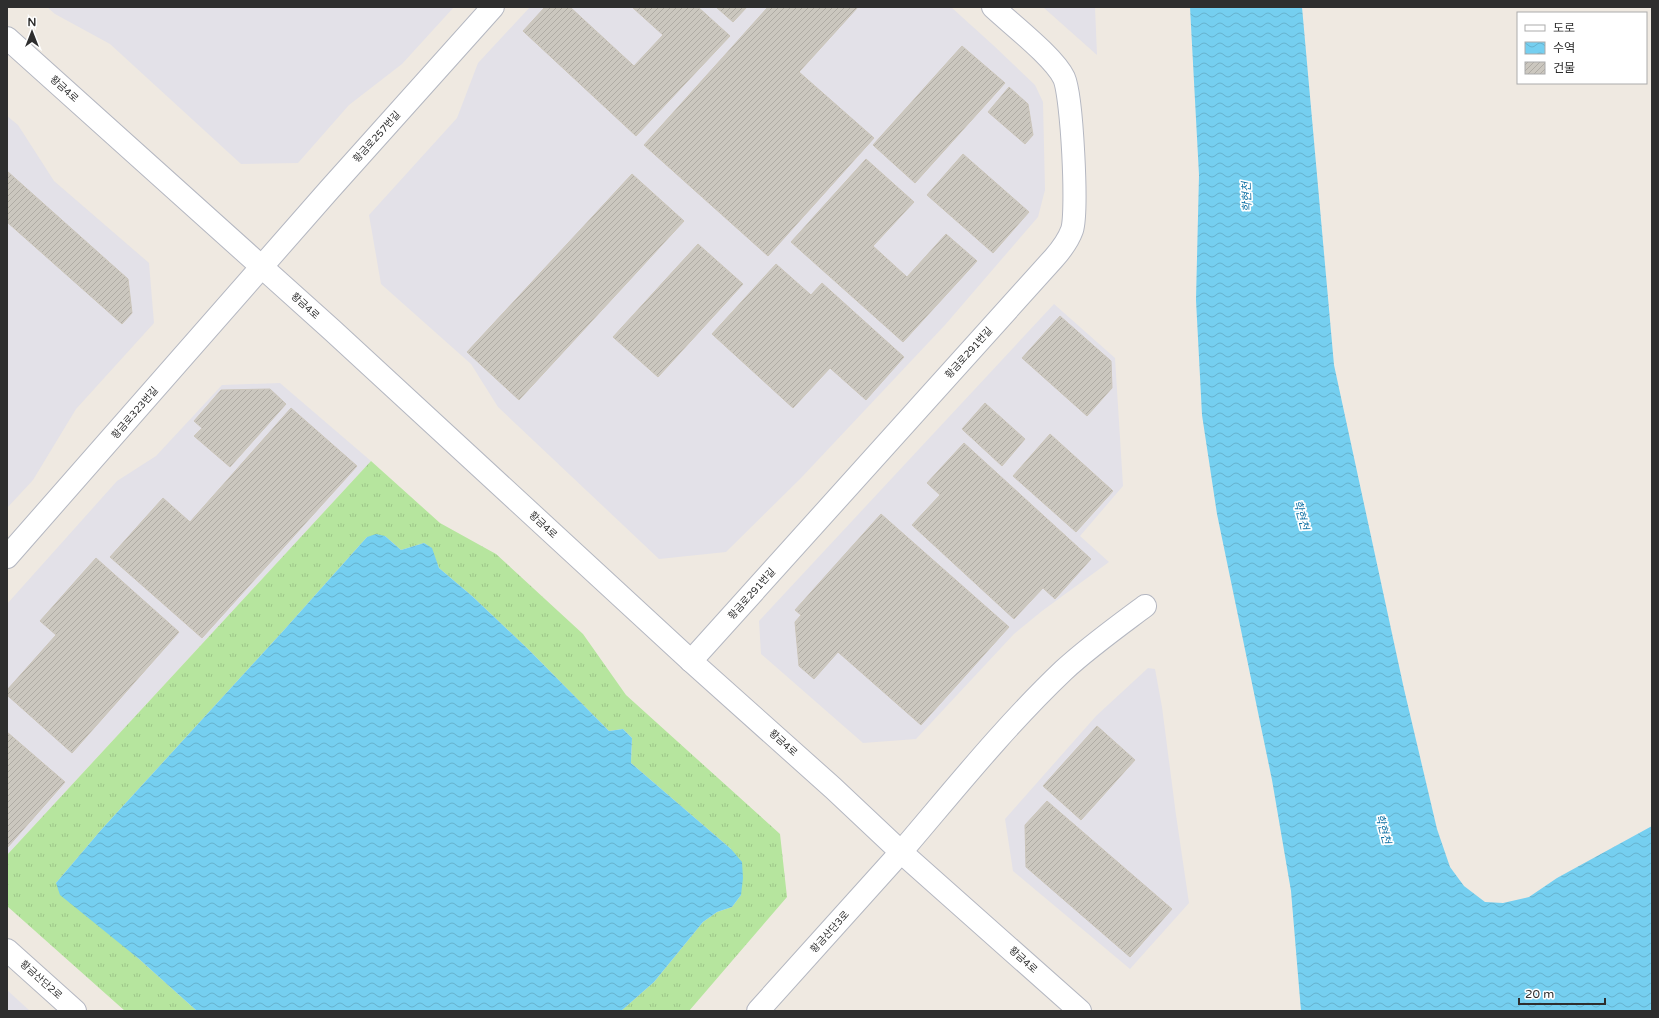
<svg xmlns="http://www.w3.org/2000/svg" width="1659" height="1018" viewBox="0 0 1659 1018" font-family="'Varela Round','Noto Sans KR',sans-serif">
	<defs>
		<pattern id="grass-tufts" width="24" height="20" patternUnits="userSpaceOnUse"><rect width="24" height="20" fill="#b6e59e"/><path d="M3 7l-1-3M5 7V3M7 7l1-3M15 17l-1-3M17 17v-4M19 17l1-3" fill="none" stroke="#9dc588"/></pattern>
		<pattern id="water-waves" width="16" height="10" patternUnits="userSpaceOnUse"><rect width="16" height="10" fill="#75cff0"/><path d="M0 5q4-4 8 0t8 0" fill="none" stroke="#66b2ce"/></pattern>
		<pattern id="building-hatch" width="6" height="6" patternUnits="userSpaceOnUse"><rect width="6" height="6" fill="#cbc7bf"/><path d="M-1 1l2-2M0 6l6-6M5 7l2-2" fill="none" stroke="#afaba4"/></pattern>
	</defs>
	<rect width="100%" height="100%" fill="#efe9e1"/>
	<g fill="#e3e1e8">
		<path d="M 47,7 L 454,7 L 402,64 L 349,105 L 298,163 L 241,164 L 110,44 L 55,14 Z"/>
		<path d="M 530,7 L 951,7 L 993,45 L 1035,85 L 1043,102 L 1045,190 L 1038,217 L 945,325 L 801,478 L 726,552 L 659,559 L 498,407 L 471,364 L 381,284 L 369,215 L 457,118 L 478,63 Z"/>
		<path d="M 1043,7 L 1095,7 L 1097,55 Z"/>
		<path d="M 7,116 L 18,125 L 54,181 L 149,263 L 154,323 L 76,409 L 33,480 L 7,508 Z"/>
		<path d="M 1054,304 L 1115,358 L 1123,486 L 1080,536 L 1109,562 L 1042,611 L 1014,634 L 916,739 L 863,743 L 761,654 L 759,621 Z"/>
		<path d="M 280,383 L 371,461 L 7,855 L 7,604 L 117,481 L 156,456 L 222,385 Z"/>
		<path d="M 1148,668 L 1155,669 L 1162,707 L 1176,815 L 1189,903 L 1130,969 L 1013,871 L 1005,819 L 1096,716 Z"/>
		<path d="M 7,990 L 30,1011 L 7,1011 Z"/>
	</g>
	<path fill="url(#grass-tufts)" d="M 371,461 L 440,523 L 496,554 L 583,634 L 626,695 L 780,834 L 787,897 L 689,1011 L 621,1011 L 654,982 L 703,922 L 717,912 L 732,907 L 741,895 L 731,849 L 631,763 L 632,738 L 623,729 L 609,731 L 528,649 L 472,596 L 439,568 L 431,548 L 424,543 L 401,550 L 385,536 L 367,537 L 284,630 L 101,830 L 56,883 L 139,959 L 197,1011 L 125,1011 L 7,906 L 7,855 Z"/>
	<g fill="url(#water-waves)">
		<path d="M 1190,7 L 1302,7 L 1334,365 L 1404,689 L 1437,829 L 1450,867 L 1464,886 L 1485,902 L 1503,903 L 1529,897 L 1557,878 L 1652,826 L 1652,1011 L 1301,1011 L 1291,891 L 1272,780 L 1217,514 L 1202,415 L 1196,300 L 1199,175 Z"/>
		<path d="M 376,534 L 385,536 L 401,550 L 424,543 L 432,548 L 439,568 L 472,596 L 528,649 L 609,731 L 623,729 L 632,738 L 631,763 L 731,849 L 742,862 L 743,878 L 741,895 L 732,907 L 717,912 L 703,922 L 654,982 L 621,1011 L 197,1011 L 139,959 L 60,895 L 56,883 L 101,830 L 284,630 L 367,537 Z"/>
	</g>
	<g fill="url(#building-hatch)" stroke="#cbc5ba">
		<path d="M 545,7 L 570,7 L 634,66 L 663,35 L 632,7 L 698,7 L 730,36 L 636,136 L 523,31 Z"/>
		<path d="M 716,7 L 747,7 L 733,22 Z"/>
		<path d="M 768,7 L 858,7 L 799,72 L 874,138 L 768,256 L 644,145 Z"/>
		<path d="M 962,46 L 1005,83 L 915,183 L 873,145 Z"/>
		<path d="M 1009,87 L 1028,104 L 1033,135 L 1025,144 L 988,112 Z"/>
		<path d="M 963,154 L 1029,212 L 993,253 L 927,195 Z"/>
		<path d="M 866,159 L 914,202 L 873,246 L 907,277 L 946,234 L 977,261 L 903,342 L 791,242 Z"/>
		<path d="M 7,171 L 128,279 L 132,313 L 122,324 L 7,222 Z"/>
		<path d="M 632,174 L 684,221 L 519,400 L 467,352 Z"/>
		<path d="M 698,244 L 743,284 L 658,377 L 613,337 Z"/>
		<path d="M 776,264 L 811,295 L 822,283 L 904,357 L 866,400 L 830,368 L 793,408 L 712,334 Z"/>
		<path d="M 1060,316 L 1111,361 L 1112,388 L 1087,416 L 1022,358 Z"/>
		<path d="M 270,389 L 286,404 L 230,467 L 194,436 L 202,428 L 194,421 L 221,390 Z"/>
		<path d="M 985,403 L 1025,439 L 1002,466 L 962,429 Z"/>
		<path d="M 291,408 L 357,466 L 202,638 L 110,557 L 163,498 L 190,522 Z"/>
		<path d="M 1050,434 L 1113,491 L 1076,532 L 1013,476 Z"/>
		<path d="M 964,443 L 1091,559 L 1055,599 L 1043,588 L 1014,619 L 912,525 L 940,495 L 927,483 Z"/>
		<path d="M 881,514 L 1009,627 L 921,725 L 838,652 L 814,679 L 799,666 L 795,622 L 801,615 L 795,610 Z"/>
		<path d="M 96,558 L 179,632 L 72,753 L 7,695 L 7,690 L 56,635 L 40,621 Z"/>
		<path d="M 1097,726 L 1135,760 L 1081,820 L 1043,786 Z"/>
		<path d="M 7,732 L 65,782 L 7,848 Z"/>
		<path d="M 1047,801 L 1172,909 L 1130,957 L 1026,867 L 1025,825 Z"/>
	</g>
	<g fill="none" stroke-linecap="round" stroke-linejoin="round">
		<defs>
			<g id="minor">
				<path d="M 7,557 L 329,190 L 493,7"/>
				<path d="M 691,661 L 1054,258 C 1061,250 1068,241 1072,230 C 1078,211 1072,96 1064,78 C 1054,57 1011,24 993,7"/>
				<path d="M 901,852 C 954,790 1005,726 1064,670 C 1089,647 1117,627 1145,606"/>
				<path d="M 7,950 L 75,1011"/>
			</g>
			<g id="tertiary">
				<path d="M 7,38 L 332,330 L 691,661 L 833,788 L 901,852 L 1080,1011"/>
				<path d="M 758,1011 L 901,852"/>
			</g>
		</defs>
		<use href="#minor" stroke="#b4b7c1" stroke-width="24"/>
		<use href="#tertiary" stroke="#b4b7c1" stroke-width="24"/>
		<use href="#minor" stroke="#fff" stroke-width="22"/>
		<use href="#tertiary" stroke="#fff" stroke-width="22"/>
	</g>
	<g text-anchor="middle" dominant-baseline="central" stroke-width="3.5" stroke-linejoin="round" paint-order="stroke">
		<g font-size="10" fill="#2e2e2e" stroke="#fff">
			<text transform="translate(64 89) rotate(42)">황금4로</text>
			<text transform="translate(377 137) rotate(-48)">황금로257번길</text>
			<text transform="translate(305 306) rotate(42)">황금4로</text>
			<text transform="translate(969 353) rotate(-48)">황금로291번길</text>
			<text transform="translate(135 413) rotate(-49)">황금로323번길</text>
			<text transform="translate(543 525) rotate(43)">황금4로</text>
			<text transform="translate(752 594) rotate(-48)">황금로291번길</text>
			<text transform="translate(783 743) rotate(42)">황금4로</text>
			<text transform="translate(830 932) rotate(-48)">황금산단3로</text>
			<text transform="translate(1023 960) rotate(42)">황금4로</text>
			<text transform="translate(41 980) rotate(42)">황금산단2로</text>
		</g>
		<g font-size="11" font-style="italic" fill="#0d6fa3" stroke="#fff">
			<text transform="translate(1247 197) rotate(-92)">학현천</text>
			<text transform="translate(1301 515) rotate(75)">학현천</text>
			<text transform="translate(1383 829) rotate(75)">학현천</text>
		</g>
	</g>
	<rect width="1659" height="1018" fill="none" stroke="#2e2e2e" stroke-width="16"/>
	<rect x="1517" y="12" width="130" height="72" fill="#ffffff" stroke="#ababab"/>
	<rect x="1525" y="25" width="20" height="6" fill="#ffffff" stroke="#ababab"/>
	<text x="1553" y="32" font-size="12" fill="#2e2e2e">도로</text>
	<rect x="1525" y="42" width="20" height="12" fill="url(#water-waves)" stroke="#ababab"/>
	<text x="1553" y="52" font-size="12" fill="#2e2e2e">수역</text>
	<rect x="1525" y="62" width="20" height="12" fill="url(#building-hatch)" stroke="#ababab"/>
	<text x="1553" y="72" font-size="12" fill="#2e2e2e">건물</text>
	<g transform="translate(32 32)" stroke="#ffffff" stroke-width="3" paint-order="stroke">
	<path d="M0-3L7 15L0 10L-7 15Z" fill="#2e2e2e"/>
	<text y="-6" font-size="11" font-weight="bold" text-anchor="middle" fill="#2e2e2e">N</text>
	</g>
	<path d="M1519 998v6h86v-6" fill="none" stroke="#2e2e2e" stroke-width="2"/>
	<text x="1525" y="998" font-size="12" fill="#2e2e2e" stroke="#ffffff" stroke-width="3" paint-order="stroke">20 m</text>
</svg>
